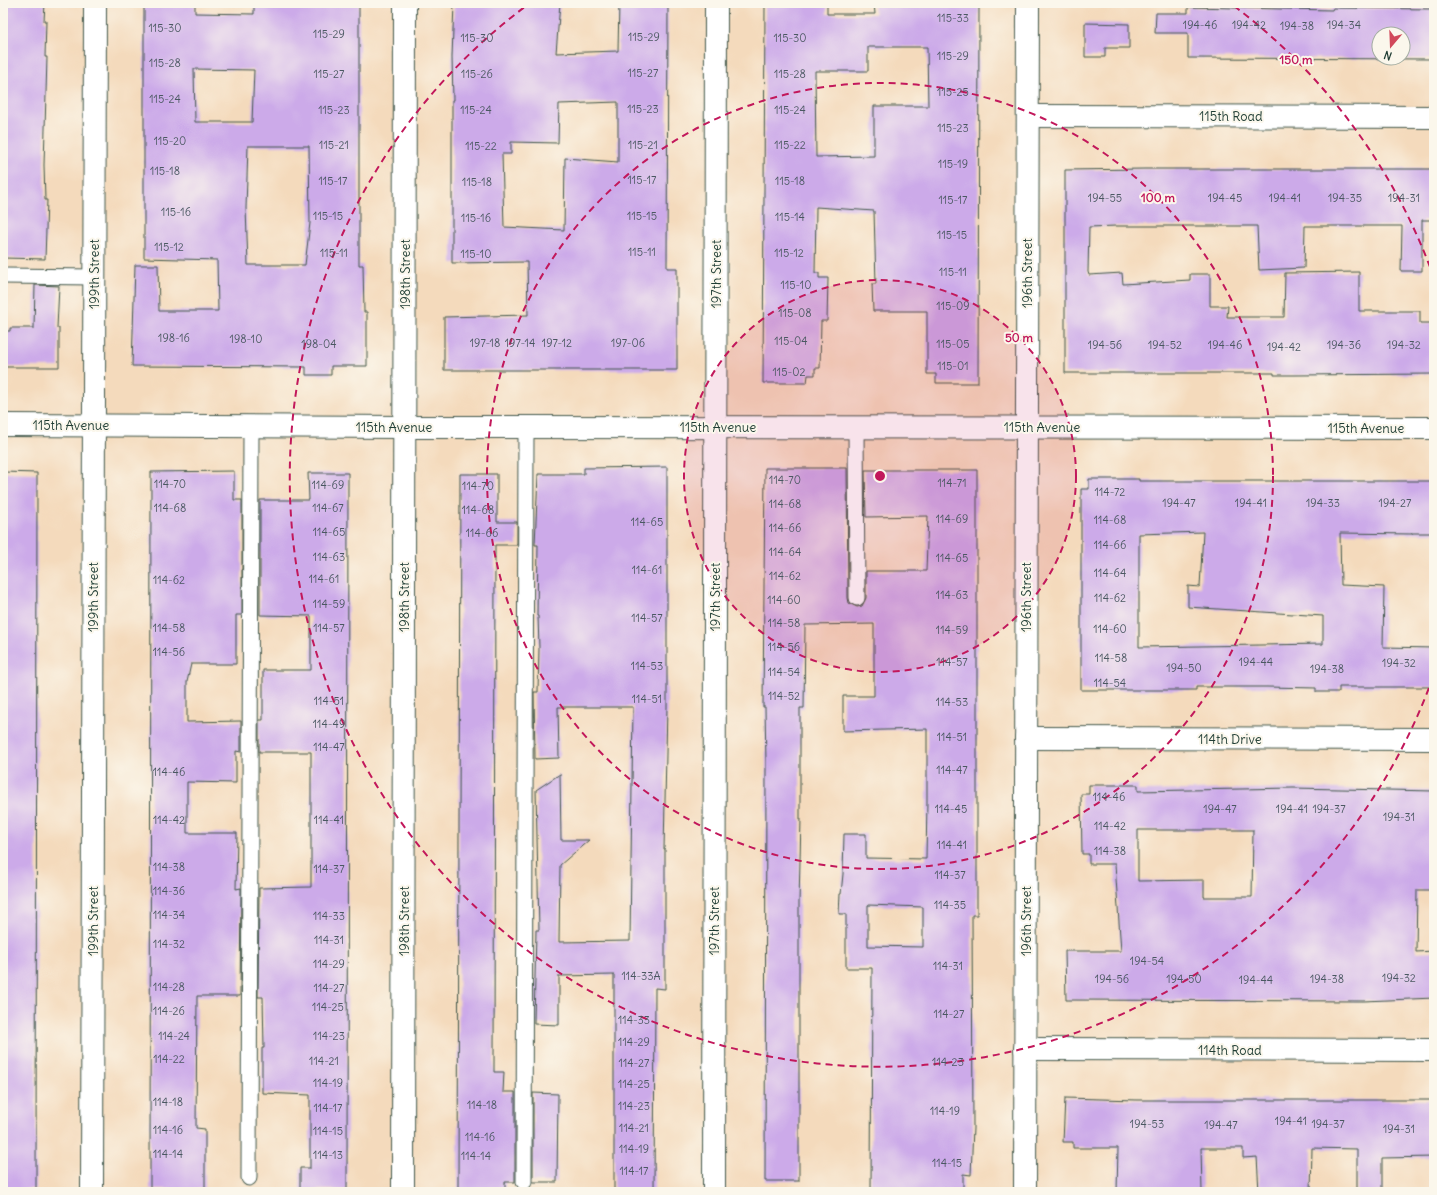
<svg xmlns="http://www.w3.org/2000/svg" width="1437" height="1195" viewBox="0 0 1437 1195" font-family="Delius,sans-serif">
	<rect width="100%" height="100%" fill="#fbf7ec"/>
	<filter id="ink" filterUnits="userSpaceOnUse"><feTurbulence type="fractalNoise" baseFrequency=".025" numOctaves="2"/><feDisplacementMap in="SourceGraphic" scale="8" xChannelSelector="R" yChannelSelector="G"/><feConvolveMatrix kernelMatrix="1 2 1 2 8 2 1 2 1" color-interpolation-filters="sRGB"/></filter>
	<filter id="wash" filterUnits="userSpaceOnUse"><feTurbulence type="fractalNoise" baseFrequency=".012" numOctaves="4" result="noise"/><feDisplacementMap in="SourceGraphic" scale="16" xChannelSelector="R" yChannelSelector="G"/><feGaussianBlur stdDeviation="0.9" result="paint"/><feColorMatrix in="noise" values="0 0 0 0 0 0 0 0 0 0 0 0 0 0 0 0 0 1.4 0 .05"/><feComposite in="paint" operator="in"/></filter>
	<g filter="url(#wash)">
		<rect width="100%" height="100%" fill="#f4dabc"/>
		<g id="blocks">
			<g fill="#ccaae9" fill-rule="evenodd">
				<path d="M 3,3 L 45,3 L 44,21 L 46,21 L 45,57 L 47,57 L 44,165 L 45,200 L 47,200 L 45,259 L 3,258 Z"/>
				<path d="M 144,3 L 195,3 L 195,13 L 254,14 L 254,3 L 359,3 L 359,265 L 363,265 L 364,312 L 367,312 L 367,366 L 331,366 L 331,375 L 306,375 L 306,367 L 132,366 L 135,265 L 158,265 L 159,311 L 218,311 L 217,260 L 144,258 ZM 194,69 L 254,70 L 252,122 L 195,122 ZM 248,146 L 309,146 L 310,223 L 305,265 L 248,265 L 246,208 Z"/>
				<path d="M 454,3 L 560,3 L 556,53 L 618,51 L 619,3 L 668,3 L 667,268 L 677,268 L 677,370 L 444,370 L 444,317 L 528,315 L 527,262 L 452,263 L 452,100 L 453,100 L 452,57 ZM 618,102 L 618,162 L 565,158 L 564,230 L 504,227 L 502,154 L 511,154 L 511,142 L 558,143 L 559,104 Z"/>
				<path d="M 765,3 L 827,3 L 827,14 L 875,14 L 874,3 L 979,4 L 978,383 L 936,383 L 936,374 L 927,374 L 927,311 L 873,311 L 872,284 L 876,284 L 874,211 L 816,207 L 815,273 L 819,273 L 819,278 L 828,278 L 827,321 L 821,321 L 820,368 L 815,368 L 815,375 L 808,375 L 807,383 L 763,383 ZM 868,47 L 927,47 L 928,106 L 874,106 L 874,156 L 816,157 L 815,71 L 868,71 Z"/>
				<path d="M 1188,7 L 1332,10 L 1333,8 L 1434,9 L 1434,59 L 1188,58 L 1188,33 L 1155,33 L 1156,13 L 1188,13 ZM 1379,34 L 1403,34 L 1403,58 L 1379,58 Z"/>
				<path d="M 1085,23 L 1129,24 L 1129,48 L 1105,48 L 1105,57 L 1085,57 Z"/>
				<path d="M 1145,169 L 1434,169 L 1434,220 L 1422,220 L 1422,271 L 1401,271 L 1402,226 L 1305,226 L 1304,268 L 1259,270 L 1257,226 L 1116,226 L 1089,227 L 1088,272 L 1089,275 L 1122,273 L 1123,284 L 1190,280 L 1190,274 L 1210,274 L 1210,306 L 1228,306 L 1227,317 L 1284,317 L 1285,273 L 1359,272 L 1359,311 L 1420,311 L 1420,323 L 1434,323 L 1434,374 L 1295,375 L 1274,375 L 1274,373 L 1065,373 L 1065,170 Z"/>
				<path d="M 35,285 L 59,286 L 57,328 L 59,328 L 59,367 L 3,367 L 3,331 L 10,331 L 10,328 L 34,328 Z"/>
				<path d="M 667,467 L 667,706 L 664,849 L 665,849 L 665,989 L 655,988 L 654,1192 L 614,1192 L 614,975 L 559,976 L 559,1025 L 534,1024 L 536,930 L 539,930 L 536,790 L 560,774 L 561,840 L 589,840 L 560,865 L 559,942 L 630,941 L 633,707 L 558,707 L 559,758 L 535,759 L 534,692 L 538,692 L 539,648 L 538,616 L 537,616 L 538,545 L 535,545 L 538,474 L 584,474 L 584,468 Z"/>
				<path d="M 765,468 L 847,468 L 848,598 L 849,603 L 857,607 L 862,606 L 866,598 L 866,571 L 926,571 L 928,516 L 866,517 L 865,470 L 977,470 L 977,915 L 972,915 L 973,1128 L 971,1175 L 963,1174 L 963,1192 L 871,1192 L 872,968 L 846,968 L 846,914 L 839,914 L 840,894 L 841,894 L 843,874 L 844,834 L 866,834 L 866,858 L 926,859 L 927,801 L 927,729 L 843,731 L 843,696 L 874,696 L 874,624 L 805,625 L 804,708 L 800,708 L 800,819 L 801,819 L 799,902 L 799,1181 L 765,1181 L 766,763 L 765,707 L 763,707 ZM 868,905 L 923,907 L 923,947 L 868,946 Z"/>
				<path d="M 234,471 L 234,500 L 242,500 L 242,615 L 236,615 L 236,664 L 191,664 L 187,682 L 187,722 L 241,721 L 241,752 L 236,751 L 236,783 L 187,782 L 187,833 L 237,833 L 236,889 L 241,888 L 240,996 L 197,996 L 196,1128 L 205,1129 L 205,1189 L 150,1189 L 151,472 Z"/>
				<path d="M 3,472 L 37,473 L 36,1189 L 3,1189 Z"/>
				<path d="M 308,473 L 348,473 L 347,1190 L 300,1190 L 300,1168 L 310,1168 L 310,1095 L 262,1093 L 262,1048 L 264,1048 L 263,997 L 258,997 L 259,888 L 311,887 L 311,752 L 259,752 L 259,720 L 263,720 L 263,670 L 311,670 L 311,616 L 260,615 L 260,500 L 309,500 Z"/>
				<path d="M 460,474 L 497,474 L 497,522 L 517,522 L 517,545 L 495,545 L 494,1072 L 504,1072 L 503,1092 L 515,1092 L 515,1182 L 505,1182 L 505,1190 L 458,1190 Z"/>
				<path d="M 1089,479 L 1139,479 L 1139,481 L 1434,481 L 1434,533 L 1412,533 L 1412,534 L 1340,533 L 1341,585 L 1384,587 L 1383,647 L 1434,648 L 1434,687 L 1339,687 L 1339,692 L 1316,692 L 1316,688 L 1267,687 L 1196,687 L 1196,690 L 1081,690 L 1081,489 L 1089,489 ZM 1203,532 L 1200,587 L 1188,586 L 1188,607 L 1323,616 L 1323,644 L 1139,647 L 1139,534 Z"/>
				<path d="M 1089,785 L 1138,785 L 1138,791 L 1293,788 L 1434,791 L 1434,890 L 1417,890 L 1416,952 L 1434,951 L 1434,998 L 1364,1001 L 1066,1000 L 1065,951 L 1121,951 L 1115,864 L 1089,864 L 1089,854 L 1082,854 L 1081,794 L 1089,794 ZM 1138,830 L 1253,830 L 1252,897 L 1204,897 L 1204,880 L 1138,881 Z"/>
				<path d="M 533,1093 L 558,1094 L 557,1182 L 533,1182 Z"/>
				<path d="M 1065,1098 L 1137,1100 L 1434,1100 L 1434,1157 L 1382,1158 L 1382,1192 L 1357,1192 L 1357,1149 L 1312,1148 L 1311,1192 L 1259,1192 L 1257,1157 L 1243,1158 L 1243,1148 L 1201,1148 L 1202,1192 L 1117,1192 L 1118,1148 L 1073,1148 L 1073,1142 L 1063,1142 Z"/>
			</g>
		</g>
	</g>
	<g filter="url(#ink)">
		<use href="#blocks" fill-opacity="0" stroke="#3f5548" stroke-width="1"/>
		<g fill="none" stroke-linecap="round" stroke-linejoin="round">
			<defs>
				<g id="service">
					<path d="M 3,276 L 94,277"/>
					<path d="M 856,427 L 857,598"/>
					<path d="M 249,1178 L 251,426"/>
					<path d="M 524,1182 L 526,427"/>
				</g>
				<g id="minor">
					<path d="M 1028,116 L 1434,117"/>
					<path d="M 3,425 L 404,427 L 1434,428"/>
					<path d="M 1026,738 L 1434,739"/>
					<path d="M 1025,1049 L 1434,1050"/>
					<path d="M 92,1192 L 95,3"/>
					<path d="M 403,1192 L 405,3"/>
					<path d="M 714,1192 L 716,3"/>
					<path d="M 1025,1192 L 1028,3"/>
				</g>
			</defs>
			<use href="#service" stroke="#3f5548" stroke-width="17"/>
			<use href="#minor" stroke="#3f5548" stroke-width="24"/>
			<use href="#service" stroke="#fff" stroke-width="15"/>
			<use href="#minor" stroke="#fff" stroke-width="22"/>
		</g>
	</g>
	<circle cx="880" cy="476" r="196" fill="#c2185b" fill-opacity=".12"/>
	<g fill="none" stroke="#c2185b" stroke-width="2" stroke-dasharray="7 5">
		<circle cx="880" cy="476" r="196"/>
		<circle cx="880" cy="476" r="393"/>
		<path d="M1433 677A589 589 0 1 1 526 6M1234 6A589 589 0 0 1 1433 275"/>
	</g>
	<g text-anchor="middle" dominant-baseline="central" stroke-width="4" stroke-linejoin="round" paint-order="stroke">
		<g font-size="11" fill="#4a5861">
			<text x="953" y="18">115-33</text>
			<text x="1200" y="25">194-46</text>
			<text x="1249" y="25">194-42</text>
			<text x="1344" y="25">194-34</text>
			<text x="1297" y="26">194-38</text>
			<text x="165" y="28">115-30</text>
			<text x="329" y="34">115-29</text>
			<text x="644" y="37">115-29</text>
			<text x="477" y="38">115-30</text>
			<text x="790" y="38">115-30</text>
			<text x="953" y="56">115-29</text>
			<text x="165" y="63">115-28</text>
			<text x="643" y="73">115-27</text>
			<text x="329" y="74">115-27</text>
			<text x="477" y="74">115-26</text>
			<text x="790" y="74">115-28</text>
			<text x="953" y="92">115-25</text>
			<text x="165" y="99">115-24</text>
			<text x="643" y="109">115-23</text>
			<text x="334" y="110">115-23</text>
			<text x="476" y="110">115-24</text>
			<text x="790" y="110">115-24</text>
			<text x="953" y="128">115-23</text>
			<text x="170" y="141">115-20</text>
			<text x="334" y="145">115-21</text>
			<text x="643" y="145">115-21</text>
			<text x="790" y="145">115-22</text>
			<text x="481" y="146">115-22</text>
			<text x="953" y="164">115-19</text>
			<text x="165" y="171">115-18</text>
			<text x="642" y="180">115-17</text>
			<text x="333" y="181">115-17</text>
			<text x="790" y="181">115-18</text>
			<text x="477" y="182">115-18</text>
			<text x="1105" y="198">194-55</text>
			<text x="1225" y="198">194-45</text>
			<text x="1285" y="198">194-41</text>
			<text x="1345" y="198">194-35</text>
			<text x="1404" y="198">194-31</text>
			<text x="953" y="200">115-17</text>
			<text x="176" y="212">115-16</text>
			<text x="328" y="216">115-15</text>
			<text x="642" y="216">115-15</text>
			<text x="790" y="217">115-14</text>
			<text x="476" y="218">115-16</text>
			<text x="952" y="235">115-15</text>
			<text x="169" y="247">115-12</text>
			<text x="642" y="252">115-11</text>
			<text x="334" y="253">115-11</text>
			<text x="789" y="253">115-12</text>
			<text x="476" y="254">115-10</text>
			<text x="953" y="272">115-11</text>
			<text x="796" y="285">115-10</text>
			<text x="953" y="306">115-09</text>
			<text x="795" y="313">115-08</text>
			<text x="174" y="338">198-16</text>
			<text x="246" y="339">198-10</text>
			<text x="791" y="341">115-04</text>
			<text x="485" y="343">197-18</text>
			<text x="520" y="343">197-14</text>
			<text x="557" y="343">197-12</text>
			<text x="628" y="343">197-06</text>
			<text x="319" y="344">198-04</text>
			<text x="953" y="344">115-05</text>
			<text x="1105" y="345">194-56</text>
			<text x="1165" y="345">194-52</text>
			<text x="1225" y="345">194-46</text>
			<text x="1344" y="345">194-36</text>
			<text x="1404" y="345">194-32</text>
			<text x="1284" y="347">194-42</text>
			<text x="953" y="366">115-01</text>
			<text x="789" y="372">115-02</text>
			<text x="785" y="480">114-70</text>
			<text x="952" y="483">114-71</text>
			<text x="170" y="484">114-70</text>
			<text x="328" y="485">114-69</text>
			<text x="478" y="486">114-70</text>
			<text x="1110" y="492">114-72</text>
			<text x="1179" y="503">194-47</text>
			<text x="1251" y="503">194-41</text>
			<text x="1323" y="503">194-33</text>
			<text x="1395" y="503">194-27</text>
			<text x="785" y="504">114-68</text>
			<text x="170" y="508">114-68</text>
			<text x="328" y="508">114-67</text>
			<text x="478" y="510">114-68</text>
			<text x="952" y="519">114-69</text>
			<text x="1110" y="520">114-68</text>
			<text x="647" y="522">114-65</text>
			<text x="785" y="528">114-66</text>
			<text x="329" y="532">114-65</text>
			<text x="482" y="533">114-66</text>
			<text x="1110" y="545">114-66</text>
			<text x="785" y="552">114-64</text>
			<text x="329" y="557">114-63</text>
			<text x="952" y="558">114-65</text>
			<text x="647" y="570">114-61</text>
			<text x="1110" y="573">114-64</text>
			<text x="785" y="576">114-62</text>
			<text x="324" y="579">114-61</text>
			<text x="169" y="580">114-62</text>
			<text x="952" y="595">114-63</text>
			<text x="1110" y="598">114-62</text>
			<text x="784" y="600">114-60</text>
			<text x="329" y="604">114-59</text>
			<text x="647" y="618">114-57</text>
			<text x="784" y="623">114-58</text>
			<text x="169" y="628">114-58</text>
			<text x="329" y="628">114-57</text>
			<text x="1110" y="629">114-60</text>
			<text x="952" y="630">114-59</text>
			<text x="784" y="647">114-56</text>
			<text x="169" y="652">114-56</text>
			<text x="1111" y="658">114-58</text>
			<text x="952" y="662">114-57</text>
			<text x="1256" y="662">194-44</text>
			<text x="1399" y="663">194-32</text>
			<text x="647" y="666">114-53</text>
			<text x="1184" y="668">194-50</text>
			<text x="1327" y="669">194-38</text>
			<text x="784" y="672">114-54</text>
			<text x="1110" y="683">114-54</text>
			<text x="784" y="696">114-52</text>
			<text x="647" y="699">114-51</text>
			<text x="329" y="701">114-51</text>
			<text x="952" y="702">114-53</text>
			<text x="329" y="724">114-49</text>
			<text x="952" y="737">114-51</text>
			<text x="329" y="747">114-47</text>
			<text x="952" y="770">114-47</text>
			<text x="169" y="772">114-46</text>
			<text x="1109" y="797">114-46</text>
			<text x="951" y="809">114-45</text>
			<text x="1220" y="809">194-47</text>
			<text x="1292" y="809">194-41</text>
			<text x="1329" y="809">194-37</text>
			<text x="1399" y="817">194-31</text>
			<text x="169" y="820">114-42</text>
			<text x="329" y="820">114-41</text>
			<text x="1110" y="826">114-42</text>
			<text x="952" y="845">114-41</text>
			<text x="1110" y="851">114-38</text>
			<text x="169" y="867">114-38</text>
			<text x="329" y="869">114-37</text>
			<text x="950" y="875">114-37</text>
			<text x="169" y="891">114-36</text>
			<text x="950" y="905">114-35</text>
			<text x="169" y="915">114-34</text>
			<text x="329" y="916">114-33</text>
			<text x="329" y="940">114-31</text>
			<text x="169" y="944">114-32</text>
			<text x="1147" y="961">194-54</text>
			<text x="329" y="964">114-29</text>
			<text x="948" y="966">114-31</text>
			<text x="641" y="976">114-33A</text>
			<text x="1399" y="978">194-32</text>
			<text x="1112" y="979">194-56</text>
			<text x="1184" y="979">194-50</text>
			<text x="1327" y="979">194-38</text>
			<text x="1256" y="980">194-44</text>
			<text x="169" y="987">114-28</text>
			<text x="329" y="988">114-27</text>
			<text x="328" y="1007">114-25</text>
			<text x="169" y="1011">114-26</text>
			<text x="949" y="1014">114-27</text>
			<text x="634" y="1020">114-33</text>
			<text x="174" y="1036">114-24</text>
			<text x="329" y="1036">114-23</text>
			<text x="634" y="1042">114-29</text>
			<text x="169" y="1059">114-22</text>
			<text x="324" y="1061">114-21</text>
			<text x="948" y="1062">114-23</text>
			<text x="634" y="1063">114-27</text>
			<text x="328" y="1083">114-19</text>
			<text x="634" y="1084">114-25</text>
			<text x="168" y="1102">114-18</text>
			<text x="482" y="1105">114-18</text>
			<text x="634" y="1106">114-23</text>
			<text x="328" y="1108">114-17</text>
			<text x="945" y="1111">114-19</text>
			<text x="1291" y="1121">194-41</text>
			<text x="1147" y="1124">194-53</text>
			<text x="1328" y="1124">194-37</text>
			<text x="1221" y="1125">194-47</text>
			<text x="634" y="1128">114-21</text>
			<text x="1399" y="1129">194-31</text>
			<text x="168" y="1130">114-16</text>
			<text x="328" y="1131">114-15</text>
			<text x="480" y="1137">114-16</text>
			<text x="634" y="1149">114-19</text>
			<text x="168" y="1154">114-14</text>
			<text x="328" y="1155">114-13</text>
			<text x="476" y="1156">114-14</text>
			<text x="947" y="1163">114-15</text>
			<text x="634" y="1171">114-17</text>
		</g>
		<g font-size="13" fill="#1f3d34" stroke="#fbf7ec">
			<text x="1231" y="116">115th Road</text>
			<text transform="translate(1027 273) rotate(-90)">196th Street</text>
			<text transform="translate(94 274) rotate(-90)">199th Street</text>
			<text transform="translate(405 274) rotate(-90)">198th Street</text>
			<text transform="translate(716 274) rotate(-90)">197th Street</text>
			<text x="71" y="425">115th Avenue</text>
			<text x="394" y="427">115th Avenue</text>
			<text x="718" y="427">115th Avenue</text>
			<text x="1042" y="427">115th Avenue</text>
			<text x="1366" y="428">115th Avenue</text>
			<text transform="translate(93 597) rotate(-90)">199th Street</text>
			<text transform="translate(404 597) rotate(-90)">198th Street</text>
			<text transform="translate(715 597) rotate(-90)">197th Street</text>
			<text transform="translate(1026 597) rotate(-90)">196th Street</text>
			<text x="1230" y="739">114th Drive</text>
			<text transform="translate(93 921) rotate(-90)">199th Street</text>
			<text transform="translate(404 921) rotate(-90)">198th Street</text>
			<text transform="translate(714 921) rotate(-90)">197th Street</text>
			<text transform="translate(1026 921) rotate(-90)">196th Street</text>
			<text x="1230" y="1050">114th Road</text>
		</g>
	</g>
	<circle cx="880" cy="476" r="6" fill="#c2185b" stroke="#fbf7ec" stroke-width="2"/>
	<g font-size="12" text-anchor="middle" font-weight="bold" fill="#c2185b" stroke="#fbf7ec" stroke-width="4" stroke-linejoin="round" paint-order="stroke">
		<text x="1296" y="64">150 m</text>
		<text x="1158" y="202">100 m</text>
		<text x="1019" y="342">50 m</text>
	</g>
	<rect width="1437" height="1195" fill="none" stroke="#fbf7ec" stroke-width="16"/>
	<g transform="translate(1391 46) rotate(199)"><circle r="19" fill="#fbf7ec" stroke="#a3ada2"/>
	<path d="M0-3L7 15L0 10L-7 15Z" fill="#d1495b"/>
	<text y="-6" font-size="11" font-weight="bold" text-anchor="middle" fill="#1f3d34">N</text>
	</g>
</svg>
